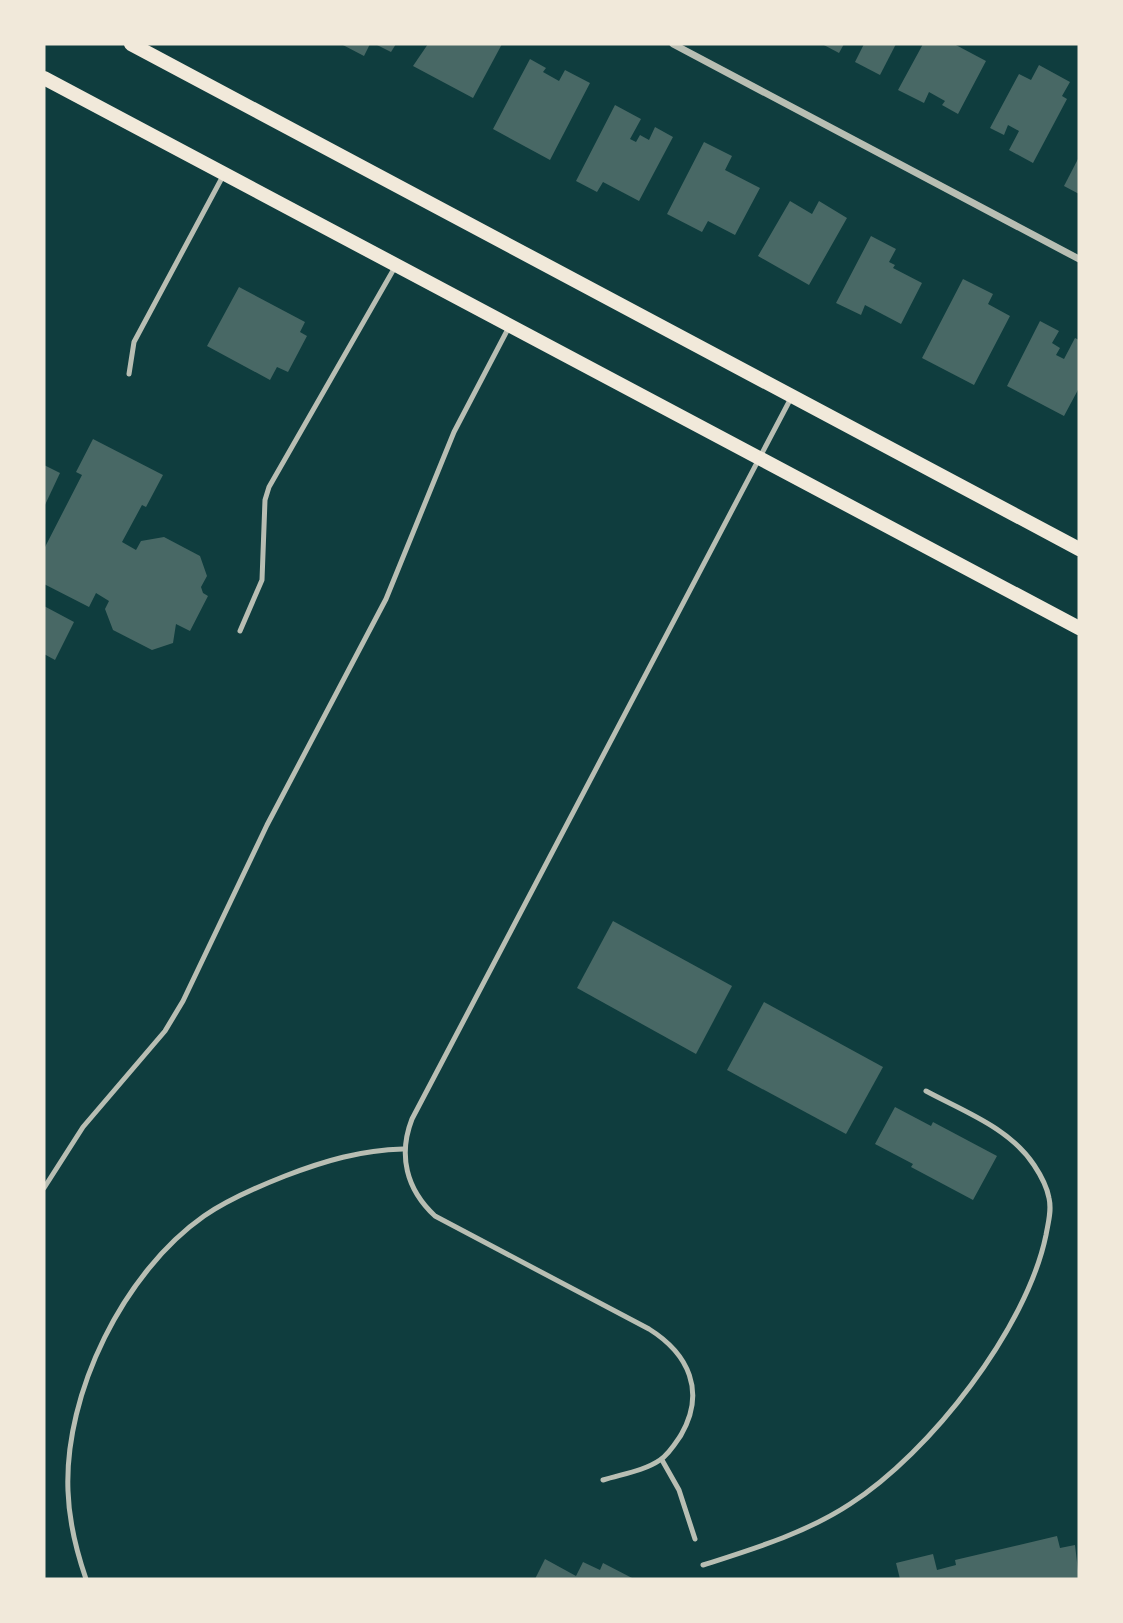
<svg xmlns="http://www.w3.org/2000/svg" width="1123" height="1623" viewBox="0 0 1123 1623" font-family="Barlow,sans-serif">
	<rect width="100%" height="100%" fill="#0f3d3e"/>
	<g fill="#486865">
		<path d="M 341,44 L 370,44 L 364,56 Z"/>
		<path d="M 375,44 L 396,44 L 391,52 Z"/>
		<path d="M 428,44 L 502,44 L 473,98 L 413,66 Z"/>
		<path d="M 822,44 L 844,44 L 839,53 Z"/>
		<path d="M 864,44 L 896,44 L 880,75 L 855,62 Z"/>
		<path d="M 923,44 L 954,44 L 986,61 L 958,114 L 942,105 L 945,101 L 929,92 L 924,103 L 898,90 Z"/>
		<path d="M 530,59 L 546,68 L 543,72 L 559,81 L 565,70 L 590,83 L 550,160 L 493,129 Z"/>
		<path d="M 1039,65 L 1070,82 L 1062,96 L 1067,99 L 1033,163 L 1009,150 L 1019,131 L 1008,125 L 1004,135 L 990,128 L 1019,74 L 1031,80 Z"/>
		<path d="M 615,105 L 641,119 L 630,139 L 636,142 L 640,135 L 649,140 L 655,127 L 673,137 L 639,201 L 603,182 L 597,192 L 576,181 Z"/>
		<path d="M 704,142 L 732,156 L 725,170 L 760,188 L 735,235 L 708,221 L 702,232 L 667,214 Z"/>
		<path d="M 1079,157 L 1079,194 L 1064,186 Z"/>
		<path d="M 790,201 L 812,214 L 819,201 L 847,218 L 809,285 L 758,256 Z"/>
		<path d="M 871,236 L 896,249 L 889,262 L 895,265 L 893,268 L 922,283 L 901,324 L 865,305 L 861,315 L 836,303 Z"/>
		<path d="M 963,279 L 993,294 L 988,304 L 1010,316 L 974,385 L 922,358 Z"/>
		<path d="M 239,287 L 305,322 L 300,332 L 307,336 L 288,372 L 277,367 L 270,380 L 207,346 Z"/>
		<path d="M 1040,321 L 1059,331 L 1052,343 L 1060,348 L 1056,355 L 1064,359 L 1075,338 L 1079,340 L 1079,388 L 1064,416 L 1007,386 Z"/>
		<path d="M 93,439 L 163,475 L 146,507 L 142,505 L 122,542 L 136,550 L 141,541 L 164,537 L 200,556 L 207,576 L 201,587 L 203,593 L 208,596 L 190,631 L 176,624 L 173,643 L 152,650 L 113,630 L 105,609 L 109,601 L 96,593 L 89,607 L 44,584 L 44,549 L 82,475 L 76,472 Z"/>
		<path d="M 44,465 L 60,473 L 44,507 Z"/>
		<path d="M 44,606 L 74,622 L 55,660 L 44,654 Z"/>
		<path d="M 613,921 L 732,986 L 696,1054 L 577,988 Z"/>
		<path d="M 764,1002 L 883,1067 L 846,1134 L 727,1070 Z"/>
		<path d="M 895,1107 L 931,1126 L 933,1122 L 997,1156 L 973,1200 L 911,1167 L 913,1164 L 875,1144 Z"/>
		<path d="M 1057,1536 L 1060,1548 L 1075,1545 L 1079,1579 L 900,1579 L 896,1563 L 933,1554 L 937,1570 L 956,1565 L 955,1560 Z"/>
		<path d="M 545,1559 L 576,1576 L 583,1562 L 600,1570 L 603,1563 L 634,1579 L 535,1579 Z"/>
	</g>
	<g fill="none" stroke-linecap="round" stroke-linejoin="round">
		<g stroke="#b8beb3" stroke-width="5">
			<path d="M 129,374 L 134,342 L 224,174"/>
			<path d="M 240,631 L 262,580 L 265,500 L 269,487 L 395,267"/>
			<path d="M 44,1188 L 83,1127 L 165,1031 L 183,1001 L 267,825 L 386,599 L 454,432 L 509,327"/>
			<path d="M 662,1460 L 679,1490 L 695,1539"/>
			<path d="M 603,1480 C 622,1474 644,1471 660,1460 C 669,1454 675,1444 681,1435 C 706,1392 689,1354 649,1329 L 435,1216 C 406,1189 398,1155 412,1119 L 791,398"/>
			<path d="M 703,1565 C 753,1549 806,1533 850,1504 C 930,1453 1027,1328 1046,1235 C 1048,1223 1052,1211 1049,1198 C 1047,1187 1040,1174 1034,1165 C 1010,1128 963,1111 926,1091"/>
			<path d="M 86,1579 C 76,1550 69,1522 68,1491 C 64,1393 124,1272 204,1216 C 229,1199 257,1187 285,1176 C 324,1161 361,1150 403,1149"/>
		</g>
		<path stroke="#b8beb3" stroke-width="7" d="M 673,44 L 1079,259"/>
		<g stroke="#f1e9da" stroke-width="14">
			<path d="M 131,44 L 1079,549"/>
			<path d="M 44,78 L 1079,628"/>
		</g>
	</g>
	<rect width="1123" height="1623" fill="none" stroke="#f1e9da" stroke-width="91"/>
</svg>
